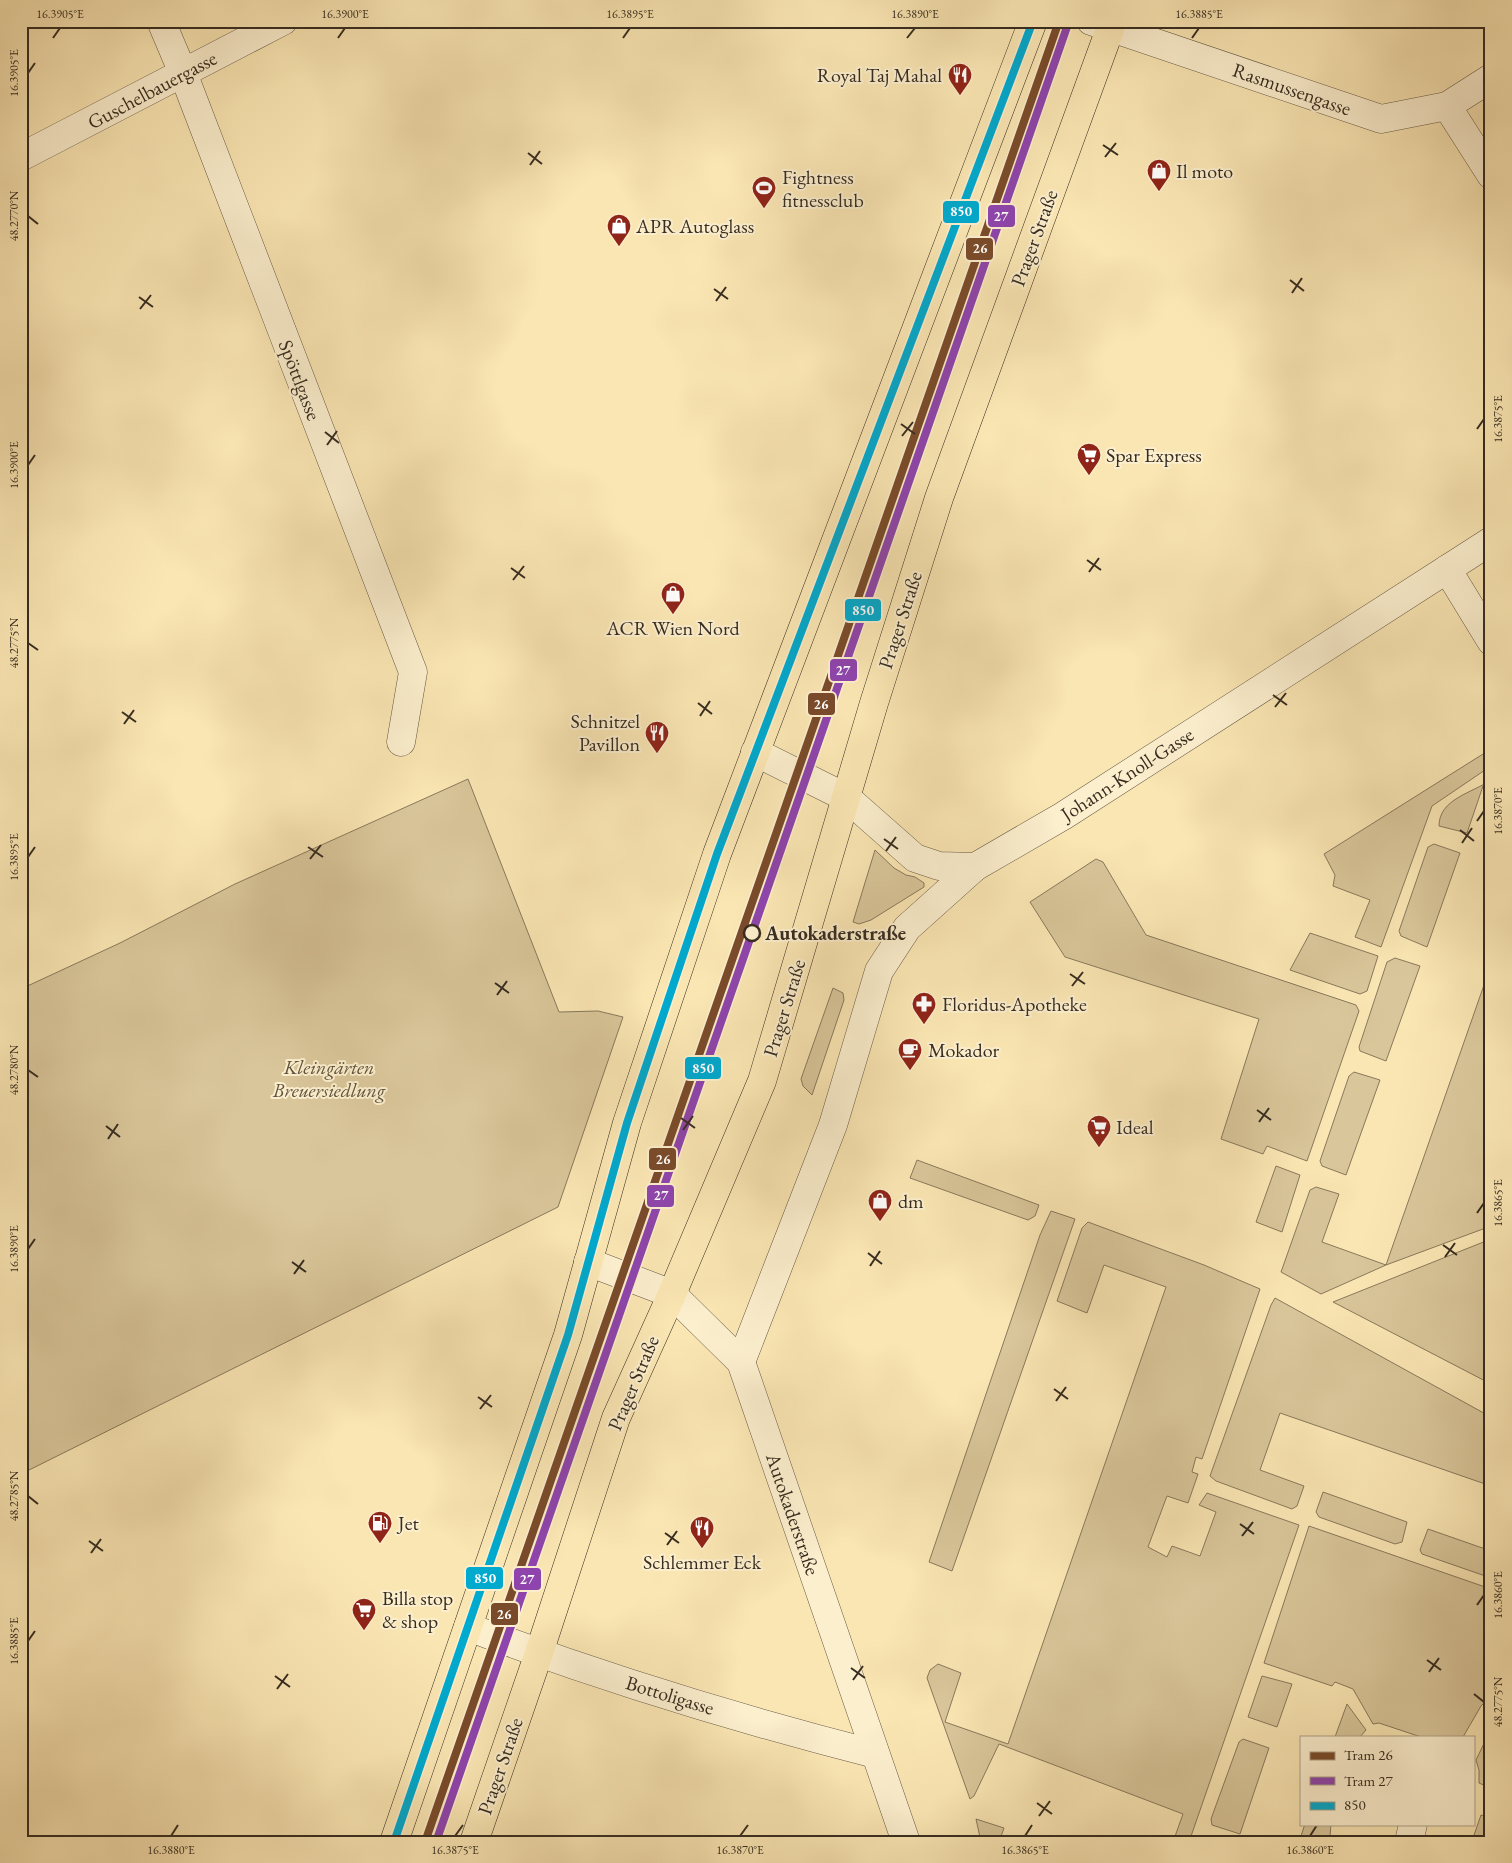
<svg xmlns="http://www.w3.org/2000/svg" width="1512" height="1863" viewBox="0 0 1512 1863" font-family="'EB Garamond',serif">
	<rect width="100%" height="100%" fill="#fae6b3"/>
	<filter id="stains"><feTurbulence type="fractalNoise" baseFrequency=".004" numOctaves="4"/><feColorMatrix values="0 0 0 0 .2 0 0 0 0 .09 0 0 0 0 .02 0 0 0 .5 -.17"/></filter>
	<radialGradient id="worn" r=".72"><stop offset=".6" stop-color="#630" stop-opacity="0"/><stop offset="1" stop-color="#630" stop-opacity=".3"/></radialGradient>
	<g fill="#d9c69a" stroke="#88795d">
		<path d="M 1491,749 L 1491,766 L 1432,806 L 1381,947 L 1355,937 L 1370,900 L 1333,886 L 1335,875 L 1324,854 Z"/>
		<path d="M 468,779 L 559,1012 L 598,1011 L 623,1017 L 558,1207 L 21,1474 L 21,989 L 120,943 L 235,884 Z"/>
		<path d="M 1491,780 L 1491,788 L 1483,786 L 1467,833 L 1439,826 C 1439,799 1472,793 1491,780 Z"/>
		<path d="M 1434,844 L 1460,853 L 1427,947 L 1401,936 L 1399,931 L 1428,847 Z"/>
		<path d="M 875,850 L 894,868 L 906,875 L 915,877 L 924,883 L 924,887 L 871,920 L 859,924 L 853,922 Z"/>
		<path d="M 1096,859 L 1103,862 L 1146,935 L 1356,1005 L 1359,1011 L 1307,1161 L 1267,1146 L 1263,1154 L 1221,1139 L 1259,1019 L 1065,957 L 1030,902 Z"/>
		<path d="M 1310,933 L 1378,956 L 1367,991 L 1360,994 L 1290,970 Z"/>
		<path d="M 1395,958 L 1420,966 L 1386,1061 L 1360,1051 L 1359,1047 L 1387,962 Z"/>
		<path d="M 1491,965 L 1491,1226 L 1386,1265 L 1321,1294 L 1281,1272 L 1310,1190 L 1316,1187 L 1339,1194 L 1322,1242 L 1386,1265 Z"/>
		<path d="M 833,988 L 843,993 L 844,1000 L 812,1095 L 803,1086 L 801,1079 Z"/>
		<path d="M 1354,1072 L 1380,1080 L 1346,1175 L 1322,1166 L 1320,1161 L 1349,1076 Z"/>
		<path d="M 917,1160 L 1039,1205 L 1035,1216 L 1028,1220 L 910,1178 Z"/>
		<path d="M 1276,1166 L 1300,1175 L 1282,1232 L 1256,1222 Z"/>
		<path d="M 1051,1211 L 1075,1219 L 952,1571 L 929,1562 L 1040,1235 Z"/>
		<path d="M 1088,1222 L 1204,1265 L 1260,1289 L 1202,1459 L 1196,1457 L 1192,1472 L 1198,1474 L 1188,1503 L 1167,1496 L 1148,1547 L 1167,1557 L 1172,1546 L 1200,1556 L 1216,1512 L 1199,1505 L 1207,1493 L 1299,1525 L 1189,1842 L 1173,1842 L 1183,1814 L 999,1744 L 974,1796 L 970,1799 L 927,1678 L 930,1670 L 938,1664 L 961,1673 L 945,1722 L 1008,1744 L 1166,1287 L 1104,1265 L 1087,1313 L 1057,1301 L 1082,1228 Z"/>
		<path d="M 1491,1239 L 1491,1384 L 1333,1302 Z"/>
		<path d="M 1275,1298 L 1491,1417 L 1491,1486 L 1280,1413 L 1260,1470 L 1304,1486 L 1297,1506 L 1292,1509 L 1216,1481 L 1210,1476 L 1271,1305 Z"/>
		<path d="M 1323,1492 L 1407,1522 L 1402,1542 L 1395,1544 L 1319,1517 L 1316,1512 Z"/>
		<path d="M 1309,1526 L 1491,1589 L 1491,1696 L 1481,1706 L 1463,1737 L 1421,1737 L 1379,1723 L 1373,1724 L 1353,1689 L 1335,1682 L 1332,1686 L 1264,1663 Z"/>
		<path d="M 1428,1529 L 1491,1551 L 1491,1578 L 1422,1554 L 1420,1550 Z"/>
		<path d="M 1262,1676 L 1292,1684 L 1277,1727 L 1248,1717 Z"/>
		<path d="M 1347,1704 L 1366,1730 L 1360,1737 L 1335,1737 Z"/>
		<path d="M 1491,1729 L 1491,1786 L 1490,1788 L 1479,1783 L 1479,1770 L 1476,1760 Z"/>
		<path d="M 1243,1739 L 1269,1748 L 1240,1834 L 1212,1825 L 1211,1819 L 1239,1742 Z"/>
		<path d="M 1481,1815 L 1491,1818 L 1491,1842 L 1473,1838 Z"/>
		<path d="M 976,1819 L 1004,1828 L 999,1842 L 981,1842 Z"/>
		<path d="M 1305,1824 L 1331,1824 L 1330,1836 L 1334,1842 L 1299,1842 Z"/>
	</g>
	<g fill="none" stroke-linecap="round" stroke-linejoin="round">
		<defs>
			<g id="minor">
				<path d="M 161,21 L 183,73 L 413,672 L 401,742"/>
				<path d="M 1091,21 L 1381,119 L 1447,106 L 1491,78"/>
				<path d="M 1447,106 L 1491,175"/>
				<path d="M 21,157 L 283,21"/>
				<path d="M 1447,569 L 1491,641"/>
				<path d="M 755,752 L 847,798 L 915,858 L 939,866 L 975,867 L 1063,816 L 1491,541"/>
				<path d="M 741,1362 L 833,1125 L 879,971 L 907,928 L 975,867"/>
				<path d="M 1409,1842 L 1413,1824"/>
			</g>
			<g id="tertiary">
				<path d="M 588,1262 L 672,1294 L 741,1362 L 906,1842"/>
				<path d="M 468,1627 C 601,1677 738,1719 875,1754"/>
			</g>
			<g id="primary">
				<path d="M 394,1842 L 568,1335 L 627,1123 L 717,854 L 1033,21"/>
				<path d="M 474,1842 L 539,1653 L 616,1418 L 672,1294 L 762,1081 L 874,703 L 939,498 L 1113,21"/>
			</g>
		</defs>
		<use href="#minor" stroke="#675a45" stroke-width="29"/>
		<use href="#tertiary" stroke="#675a45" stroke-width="29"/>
		<use href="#primary" stroke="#362c20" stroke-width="29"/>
		<use href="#minor" stroke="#fcefce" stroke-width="28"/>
		<use href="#tertiary" stroke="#fcefce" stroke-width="28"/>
		<use href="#primary" stroke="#fae6b3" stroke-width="28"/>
		<defs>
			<g id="bus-1">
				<path d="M 605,1350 L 949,363"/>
				<path d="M 394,1842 L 568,1335 L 627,1123 L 717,854 L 1033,21"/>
			</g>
		</defs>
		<use href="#bus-1" stroke="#fcefce" stroke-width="11"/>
		<use href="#bus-1" stroke="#00a9ce" stroke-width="8"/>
		<defs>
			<path id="tram-1" d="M 425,1842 L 1059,21"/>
			<path id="tram-2" d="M 436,1842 L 1068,24"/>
		</defs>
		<use href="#tram-1" stroke="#fcefce" stroke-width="11"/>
		<use href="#tram-2" stroke="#fcefce" stroke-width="11"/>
		<use href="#tram-1" stroke="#7a4b2a" stroke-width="8"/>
		<use href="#tram-2" stroke="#8e44ad" stroke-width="8"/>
	</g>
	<path fill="none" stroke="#362c20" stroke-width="2" d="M 53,38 L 60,28M 338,38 L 345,28M 623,38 L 630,28M 907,38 L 915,28M 1192,38 L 1199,28M 28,73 L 35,63M 1103,145 L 1118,155M 528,153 L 542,164M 1105,157 L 1116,143M 530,165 L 540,151M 28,216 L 38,224M 1290,280 L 1304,291M 714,289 L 728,299M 1292,293 L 1302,278M 139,297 L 153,307M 716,301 L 726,287M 140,309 L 151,295M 901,424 L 915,434M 1477,429 L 1484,419M 325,432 L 339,443M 902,436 L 913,422M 327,445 L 337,431M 28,465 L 35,455M 1087,560 L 1101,570M 511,568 L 525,578M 1089,572 L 1099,558M 513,580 L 524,566M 28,643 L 38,650M 1273,695 L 1287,705M 698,703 L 712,714M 1275,707 L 1286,693M 122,712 L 136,722M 700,716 L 710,701M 124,724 L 134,710M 1477,821 L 1484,811M 1460,830 L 1474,841M 884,839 L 898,849M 1462,843 L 1472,828M 308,847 L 323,857M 886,851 L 896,837M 28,857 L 35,847M 310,859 L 321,845M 1070,974 L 1085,984M 495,983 L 509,993M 1072,986 L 1083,972M 497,995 L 507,981M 28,1070 L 38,1077M 1257,1110 L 1271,1120M 681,1118 L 695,1128M 1259,1122 L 1269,1108M 106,1126 L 120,1137M 683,1130 L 693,1116M 108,1139 L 118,1124M 1477,1213 L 1484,1203M 1443,1245 L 1457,1255M 28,1249 L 35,1239M 868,1253 L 882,1264M 1445,1257 L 1455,1243M 292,1262 L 306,1272M 870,1266 L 880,1251M 294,1274 L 304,1260M 1054,1389 L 1068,1399M 478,1397 L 492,1407M 1056,1401 L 1066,1387M 480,1409 L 491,1395M 28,1496 L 38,1504M 1240,1524 L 1254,1534M 665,1533 L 679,1543M 1242,1536 L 1253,1522M 89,1541 L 103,1551M 667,1545 L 677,1531M 91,1553 L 101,1539M 1477,1605 L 1484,1595M 28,1641 L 35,1631M 1427,1660 L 1441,1670M 851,1668 L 865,1678M 1429,1672 L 1439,1658M 275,1676 L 290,1687M 853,1680 L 863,1666M 277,1689 L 288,1674M 1474,1694 L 1484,1702M 1037,1803 L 1052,1814M 1039,1816 L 1050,1801M 171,1836 L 178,1825M 455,1836 L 463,1825M 740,1836 L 748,1825M 1025,1836 L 1032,1825M 1310,1836 L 1317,1825"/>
	<defs>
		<symbol id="restaurant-pin" viewBox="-11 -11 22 30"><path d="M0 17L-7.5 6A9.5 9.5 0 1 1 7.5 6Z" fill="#8f2418" stroke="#fcefce"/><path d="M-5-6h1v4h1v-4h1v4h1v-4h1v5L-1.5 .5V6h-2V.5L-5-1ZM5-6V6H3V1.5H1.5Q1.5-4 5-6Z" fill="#fff"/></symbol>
		<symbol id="shop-pin" viewBox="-11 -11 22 30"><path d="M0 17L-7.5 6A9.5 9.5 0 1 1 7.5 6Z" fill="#8f2418" stroke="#fcefce"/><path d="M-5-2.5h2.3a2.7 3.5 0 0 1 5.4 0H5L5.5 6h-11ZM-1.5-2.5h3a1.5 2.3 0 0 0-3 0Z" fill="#fff"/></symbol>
		<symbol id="stadium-pin" viewBox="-11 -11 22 30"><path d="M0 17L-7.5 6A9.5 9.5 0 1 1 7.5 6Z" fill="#8f2418" stroke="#fcefce"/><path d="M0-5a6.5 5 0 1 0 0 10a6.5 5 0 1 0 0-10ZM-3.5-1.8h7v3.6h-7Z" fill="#fff"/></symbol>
		<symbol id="supermarket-pin" viewBox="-11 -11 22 30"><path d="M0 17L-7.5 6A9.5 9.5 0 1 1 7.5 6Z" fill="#8f2418" stroke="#fcefce"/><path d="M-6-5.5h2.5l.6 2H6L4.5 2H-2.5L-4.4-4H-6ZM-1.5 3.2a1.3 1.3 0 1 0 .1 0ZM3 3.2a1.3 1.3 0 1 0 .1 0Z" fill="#fff"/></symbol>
		<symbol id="pharmacy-pin" viewBox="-11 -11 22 30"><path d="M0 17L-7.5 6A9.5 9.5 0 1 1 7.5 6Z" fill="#8f2418" stroke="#fcefce"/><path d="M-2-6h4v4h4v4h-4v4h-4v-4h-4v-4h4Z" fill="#fff"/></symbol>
		<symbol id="cafe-pin" viewBox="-11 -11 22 30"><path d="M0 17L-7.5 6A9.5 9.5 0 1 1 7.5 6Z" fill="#8f2418" stroke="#fcefce"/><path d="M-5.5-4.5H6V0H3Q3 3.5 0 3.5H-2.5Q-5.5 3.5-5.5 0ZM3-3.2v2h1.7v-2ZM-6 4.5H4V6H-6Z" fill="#fff"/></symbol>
		<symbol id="fuel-pin" viewBox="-11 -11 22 30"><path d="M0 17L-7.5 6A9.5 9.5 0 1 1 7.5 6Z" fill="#8f2418" stroke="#fcefce"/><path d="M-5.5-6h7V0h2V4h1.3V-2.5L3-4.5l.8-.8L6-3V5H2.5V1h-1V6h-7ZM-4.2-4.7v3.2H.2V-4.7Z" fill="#fff"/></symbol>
	</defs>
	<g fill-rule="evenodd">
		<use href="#restaurant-pin" x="946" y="61" width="28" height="38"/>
		<use href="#shop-pin" x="1145" y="157" width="28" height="38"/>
		<use href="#stadium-pin" x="750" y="174" width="28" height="38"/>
		<use href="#shop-pin" x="605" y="212" width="28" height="38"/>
		<use href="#supermarket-pin" x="1075" y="441" width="28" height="38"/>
		<use href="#shop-pin" x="659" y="580" width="28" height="38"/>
		<use href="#restaurant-pin" x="643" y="719" width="28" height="38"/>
		<use href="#pharmacy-pin" x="910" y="990" width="28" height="38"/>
		<use href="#cafe-pin" x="896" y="1036" width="28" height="38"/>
		<use href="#supermarket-pin" x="1085" y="1113" width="28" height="38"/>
		<use href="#shop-pin" x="866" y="1187" width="28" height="38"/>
		<use href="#fuel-pin" x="366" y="1509" width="28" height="38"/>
		<use href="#restaurant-pin" x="688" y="1514" width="28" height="38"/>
		<use href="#supermarket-pin" x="350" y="1596" width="28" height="38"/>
	</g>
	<circle fill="#fcefce" stroke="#362c20" stroke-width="2.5" cx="752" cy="933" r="8"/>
	<g text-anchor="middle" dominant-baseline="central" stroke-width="4" stroke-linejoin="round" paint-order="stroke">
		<g font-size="20" fill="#362c20" stroke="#fcefce" text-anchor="start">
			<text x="942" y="75" text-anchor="end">Royal Taj Mahal</text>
			<text x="1176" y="171">Il moto</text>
			<text x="782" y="177">Fightness<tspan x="782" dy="23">fitnessclub</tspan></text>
			<text x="636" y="226">APR Autoglass</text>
			<text x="1106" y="455">Spar Express</text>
			<text x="673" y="628" text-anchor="middle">ACR Wien Nord</text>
			<text x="640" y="721" text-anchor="end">Schnitzel<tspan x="640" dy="23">Pavillon</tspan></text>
			<text x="942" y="1004">Floridus-Apotheke</text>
			<text x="928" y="1050">Mokador</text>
			<text x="1116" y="1127">Ideal</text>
			<text x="898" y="1201">dm</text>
			<text x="398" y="1523">Jet</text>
			<text x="702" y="1562" text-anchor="middle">Schlemmer Eck</text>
			<text x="382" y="1598">Billa stop<tspan x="382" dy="23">&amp; shop</tspan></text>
		</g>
		<g font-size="20" fill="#362c20" stroke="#fcefce">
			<text transform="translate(1292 89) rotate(19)">Rasmussengasse</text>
			<text transform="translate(152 90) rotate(-28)">Guschelbauergasse</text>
			<text transform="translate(1034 238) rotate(-70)">Prager Straße</text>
			<text transform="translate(300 380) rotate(69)">Spöttlgasse</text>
			<text transform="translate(900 620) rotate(-72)">Prager Straße</text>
			<text transform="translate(1127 774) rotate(-33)">Johann-Knoll-Gasse</text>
			<text transform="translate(784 1008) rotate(-73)">Prager Straße</text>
			<text transform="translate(633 1383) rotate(-67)">Prager Straße</text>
			<text transform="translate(793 1514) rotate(71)">Autokaderstraße</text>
			<text transform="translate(670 1695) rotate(17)">Bottoligasse</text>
			<text transform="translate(500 1766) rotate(-71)">Prager Straße</text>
		</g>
		<g font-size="20" font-weight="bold" fill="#362c20" stroke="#fcefce" text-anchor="start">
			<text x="765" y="933">Autokaderstraße</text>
		</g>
		<g font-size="20" font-style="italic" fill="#5f523e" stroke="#fcefce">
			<text x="329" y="1067">Kleingärten<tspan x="329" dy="23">Breuersiedlung</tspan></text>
		</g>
	</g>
	<g stroke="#fcefce" stroke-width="2">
		<rect x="942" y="200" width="38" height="24" rx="5" fill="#00a9ce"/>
		<rect x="987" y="204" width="29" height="24" rx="5" fill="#8e44ad"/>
		<rect x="965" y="237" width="29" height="24" rx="5" fill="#7a4b2a"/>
		<rect x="844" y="598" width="38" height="24" rx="5" fill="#00a9ce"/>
		<rect x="829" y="658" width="29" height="24" rx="5" fill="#8e44ad"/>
		<rect x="807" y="692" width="29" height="24" rx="5" fill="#7a4b2a"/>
		<rect x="684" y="1056" width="38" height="24" rx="5" fill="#00a9ce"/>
		<rect x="648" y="1147" width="29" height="24" rx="5" fill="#7a4b2a"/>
		<rect x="646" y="1184" width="29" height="24" rx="5" fill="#8e44ad"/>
		<rect x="465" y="1566" width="39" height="24" rx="5" fill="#00a9ce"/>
		<rect x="513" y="1567" width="29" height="24" rx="5" fill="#8e44ad"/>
		<rect x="490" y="1602" width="29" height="24" rx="5" fill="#7a4b2a"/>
	</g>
	<g font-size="14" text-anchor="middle" font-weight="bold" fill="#fff">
		<text x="961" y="216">850</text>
		<text x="1001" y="221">27</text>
		<text x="980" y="253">26</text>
		<text x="863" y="615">850</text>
		<text x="843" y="675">27</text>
		<text x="821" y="709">26</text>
		<text x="703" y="1073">850</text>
		<text x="663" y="1164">26</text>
		<text x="661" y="1200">27</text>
		<text x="485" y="1583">850</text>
		<text x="527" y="1584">27</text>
		<text x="504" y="1619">26</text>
	</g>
	<rect width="1512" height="1863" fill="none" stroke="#fae6b3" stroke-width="55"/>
	<rect x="1300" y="1736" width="175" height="90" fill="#fcefce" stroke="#ada188"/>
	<rect x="1310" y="1752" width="25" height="8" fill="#7a4b2a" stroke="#ada188"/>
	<text x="1344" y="1760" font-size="15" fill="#362c20">Tram 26</text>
	<rect x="1310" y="1777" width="25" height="8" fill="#8e44ad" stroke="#ada188"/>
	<text x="1344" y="1786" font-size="15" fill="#362c20">Tram 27</text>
	<rect x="1310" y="1802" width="25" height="8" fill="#00a9ce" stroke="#ada188"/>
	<text x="1344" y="1810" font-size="15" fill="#362c20">850</text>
	<rect x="28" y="28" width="1456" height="1808" fill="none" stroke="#362c20" stroke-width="2"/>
	<g font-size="12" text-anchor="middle" fill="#362c20">
		<text x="60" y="18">16.3905°E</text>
		<text x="345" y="18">16.3900°E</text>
		<text x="630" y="18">16.3895°E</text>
		<text x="915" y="18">16.3890°E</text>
		<text x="1199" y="18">16.3885°E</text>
		<text transform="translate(14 73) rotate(-90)" y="4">16.3905°E</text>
		<text transform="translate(14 216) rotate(-90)" y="4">48.2770°N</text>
		<text transform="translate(1498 419) rotate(-90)" y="4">16.3875°E</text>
		<text transform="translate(14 465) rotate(-90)" y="4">16.3900°E</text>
		<text transform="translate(14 643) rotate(-90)" y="4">48.2775°N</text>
		<text transform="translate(1498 811) rotate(-90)" y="4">16.3870°E</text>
		<text transform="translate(14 857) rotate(-90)" y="4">16.3895°E</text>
		<text transform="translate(14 1070) rotate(-90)" y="4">48.2780°N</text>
		<text transform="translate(1498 1203) rotate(-90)" y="4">16.3865°E</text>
		<text transform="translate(14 1249) rotate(-90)" y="4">16.3890°E</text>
		<text transform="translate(14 1496) rotate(-90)" y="4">48.2785°N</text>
		<text transform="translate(1498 1595) rotate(-90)" y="4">16.3860°E</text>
		<text transform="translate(14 1641) rotate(-90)" y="4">16.3885°E</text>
		<text transform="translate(1498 1702) rotate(-90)" y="4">48.2775°N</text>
		<text x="171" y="1854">16.3880°E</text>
		<text x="455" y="1854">16.3875°E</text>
		<text x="740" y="1854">16.3870°E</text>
		<text x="1025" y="1854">16.3865°E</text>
		<text x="1310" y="1854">16.3860°E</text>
	</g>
	<rect width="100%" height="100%" filter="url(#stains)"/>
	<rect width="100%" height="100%" fill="url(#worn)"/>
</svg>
